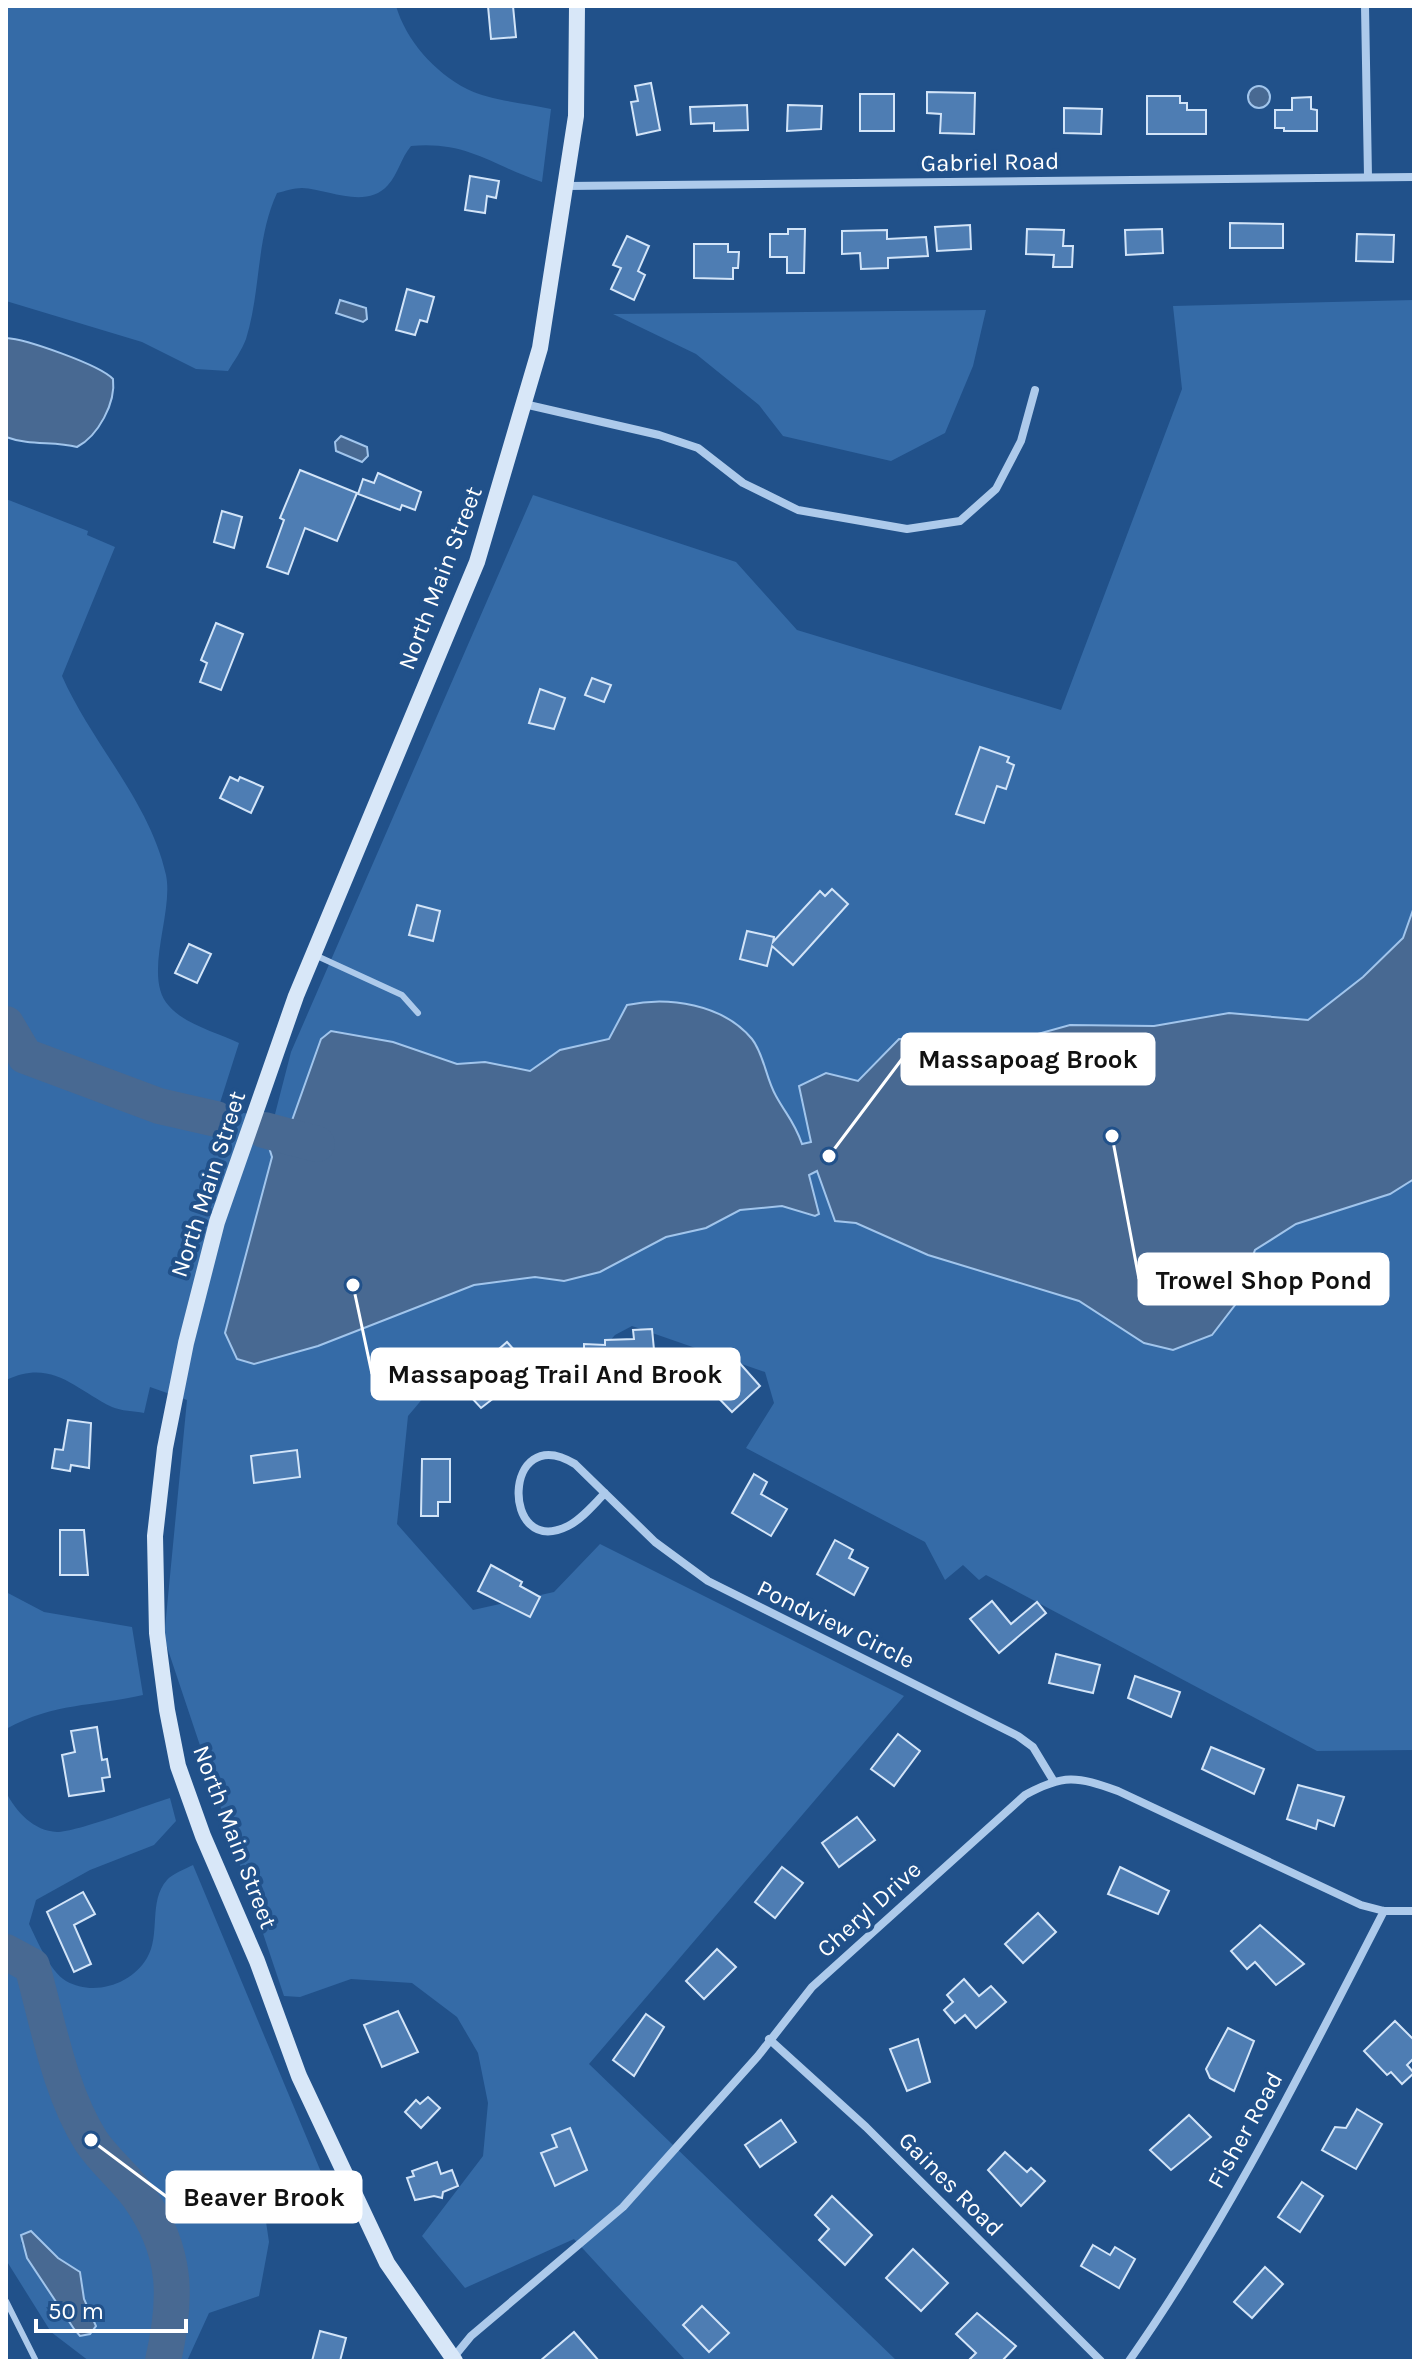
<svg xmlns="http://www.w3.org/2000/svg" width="1420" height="2367" viewBox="0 0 1420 2367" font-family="Karla,sans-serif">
	<rect width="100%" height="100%" fill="#21518a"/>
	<g fill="#356ba7" fill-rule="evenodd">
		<path d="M 6,6 L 396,6 C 406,40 434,72 467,89 C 491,101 525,103 551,109 L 542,182 C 491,165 468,141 411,146 C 401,158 398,174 388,185 C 366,210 328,189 302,188 C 294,188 285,191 277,193 C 256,238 261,291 246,339 C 242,350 234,361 228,371 L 196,369 L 142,342 L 6,301 Z"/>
		<path d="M 1414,300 L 1414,1750 L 1317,1751 L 986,1575 L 979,1580 L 963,1565 L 945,1580 L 925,1542 L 746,1448 L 774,1403 L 765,1372 L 632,1326 L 615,1335 L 576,1379 L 558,1386 L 503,1368 L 467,1365 L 435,1384 L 408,1416 L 397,1524 L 473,1610 L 554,1592 L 600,1544 L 904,1696 L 589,2064 L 897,2361 L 686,2361 L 574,2239 L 465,2288 L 422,2236 L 483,2156 L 488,2103 L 478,2053 L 457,2017 L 412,1983 L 351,1979 L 300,1997 L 284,1996 L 164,1638 L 187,1400 L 150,1387 L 144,1413 C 134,1411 121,1411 112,1407 C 75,1389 52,1358 6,1380 L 6,499 L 88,531 L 87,535 L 115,547 L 62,676 C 92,744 150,802 166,875 C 174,913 142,977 169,1006 C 184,1024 218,1033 239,1043 L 218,1109 L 274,1118 L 291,1052 L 533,495 L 736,562 L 797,630 L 1061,710 L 1182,389 L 1173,306 Z"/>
		<path d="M 986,310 L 973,366 L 945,433 L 891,461 L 783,436 L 759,405 L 696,354 L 613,314 Z"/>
		<path d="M 6,1592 L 44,1612 L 132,1627 L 143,1695 C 91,1707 56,1702 6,1729 Z"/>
		<path d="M 6,1792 C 16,1812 34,1831 57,1832 C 77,1832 147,1805 170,1798 L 176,1821 L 154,1845 L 90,1870 L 36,1900 L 29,1924 C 38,1942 49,1970 66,1981 C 94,1997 132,1984 147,1958 C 161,1935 148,1901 167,1880 C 172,1874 185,1869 193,1865 L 336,2208 L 265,2215 L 269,2242 L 259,2296 L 209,2313 L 187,2361 L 89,2361 L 51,2332 L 6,2260 ZM 31,2231 L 58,2258 L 81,2272 L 84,2299 L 96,2326 L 74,2329 L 21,2243 Z"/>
	</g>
	<g fill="#486992" stroke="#a1c5ec" stroke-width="2">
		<circle cx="1259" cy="97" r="11"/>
		<path d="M 340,300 L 366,308 L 367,319 L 363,322 L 336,313 Z"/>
		<path d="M 6,338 C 26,339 100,365 113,379 C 116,403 98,436 77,447 C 53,441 30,446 6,437 Z"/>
		<path d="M 341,436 L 367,447 L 368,456 L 362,462 L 336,451 L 335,442 Z"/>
		<path d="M 1414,907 L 1414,1179 L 1390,1194 L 1296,1224 L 1255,1250 L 1235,1305 L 1212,1335 L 1173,1350 L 1144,1343 L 1079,1301 L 928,1255 L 856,1223 L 835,1221 L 817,1171 L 809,1175 L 819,1214 L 815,1216 L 782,1206 L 740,1210 L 706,1228 L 666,1237 L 600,1272 L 564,1281 L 535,1277 L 474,1285 L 318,1346 L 254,1364 L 237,1359 L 225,1333 L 272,1157 L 267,1141 L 272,1127 L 290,1126 L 321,1039 L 331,1031 L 393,1042 L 457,1064 L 485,1062 L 530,1071 L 560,1050 L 609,1039 L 627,1005 C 668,996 723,1004 752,1039 C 764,1054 766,1079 776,1096 C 787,1116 794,1121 802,1144 L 811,1142 L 799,1086 L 826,1073 L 858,1081 L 899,1039 L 1016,1040 L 1070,1025 L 1154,1026 L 1229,1013 L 1308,1020 L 1363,977 L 1403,938 Z"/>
		<path d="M 31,2231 L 58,2258 L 80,2272 L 84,2299 L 96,2326 L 90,2334 L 80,2336 L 74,2329 L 27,2258 L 21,2235 Z"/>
	</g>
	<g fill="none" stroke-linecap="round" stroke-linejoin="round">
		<g stroke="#486992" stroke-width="36">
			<path d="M 6,1024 L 25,1056 L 159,1106 L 216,1119"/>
			<path d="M 264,1130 L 317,1144"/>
			<path d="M 6,1952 L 32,1966 C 48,2023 59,2090 91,2141 C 104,2161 125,2177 139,2197 C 178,2252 177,2299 163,2361"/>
		</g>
	</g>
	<g fill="#4e7db3" stroke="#d2e4f8" stroke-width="2">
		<path d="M 488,6 L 513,6 L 516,37 L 491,39 Z"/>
		<path d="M 651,83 L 660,130 L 637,135 L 631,102 L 638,101 L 635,86 Z"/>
		<path d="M 927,92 L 975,93 L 974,134 L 940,133 L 941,114 L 927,113 Z"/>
		<rect x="860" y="94" width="34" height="37"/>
		<path d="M 1147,96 L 1180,96 L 1180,103 L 1187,103 L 1187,110 L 1206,110 L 1206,134 L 1147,134 Z"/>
		<path d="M 1311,97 L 1311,109 L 1317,110 L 1317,131 L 1284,131 L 1284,128 L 1275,128 L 1275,110 L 1292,110 L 1292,98 Z"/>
		<path d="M 747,105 L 748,130 L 714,131 L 714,123 L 691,124 L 690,107 Z"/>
		<path d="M 788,105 L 822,106 L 821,129 L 787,131 Z"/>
		<path d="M 1064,108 L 1102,109 L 1101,134 L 1064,133 Z"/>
		<path d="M 470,176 L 499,181 L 496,198 L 487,196 L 485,213 L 465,210 Z"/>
		<path d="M 1230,223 L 1283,224 L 1283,248 L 1230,248 Z"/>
		<path d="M 970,225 L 971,249 L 937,251 L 935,227 Z"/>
		<path d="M 788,229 L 805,229 L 804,273 L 787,273 L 787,257 L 770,257 L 770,234 L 788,234 Z"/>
		<path d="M 1027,229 L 1064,230 L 1063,246 L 1073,246 L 1072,267 L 1053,267 L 1054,255 L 1026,254 Z"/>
		<path d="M 1162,229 L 1163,253 L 1126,255 L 1125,230 Z"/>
		<path d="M 887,230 L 887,239 L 926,237 L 928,256 L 888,258 L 888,268 L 861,269 L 860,253 L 842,254 L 842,231 Z"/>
		<path d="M 1357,234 L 1394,235 L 1393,262 L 1356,261 Z"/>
		<path d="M 627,236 L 649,246 L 638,271 L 645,275 L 634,300 L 611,289 L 621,268 L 613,265 Z"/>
		<path d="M 694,244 L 728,244 L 728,252 L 739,252 L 738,268 L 733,268 L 733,279 L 694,278 Z"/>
		<path d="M 407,289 L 434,297 L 427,322 L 420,320 L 415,335 L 396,330 Z"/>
		<path d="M 300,470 L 357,493 L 337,541 L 305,528 L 288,574 L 267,567 L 284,520 L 280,518 Z"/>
		<path d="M 378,473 L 421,492 L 415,510 L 402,505 L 400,510 L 358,494 L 363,479 L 374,483 Z"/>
		<path d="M 222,511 L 242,517 L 234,548 L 214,542 Z"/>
		<path d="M 216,623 L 243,634 L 221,690 L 200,682 L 207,663 L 201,660 Z"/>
		<path d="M 592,678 L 611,685 L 604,702 L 585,695 Z"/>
		<path d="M 540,689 L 565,698 L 554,729 L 529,723 Z"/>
		<path d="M 980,747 L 1009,757 L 1007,762 L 1014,765 L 1006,789 L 997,786 L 984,823 L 956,814 Z"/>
		<path d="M 230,777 L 238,781 L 240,777 L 263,787 L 251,813 L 220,798 Z"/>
		<path d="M 832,889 L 848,904 L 793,965 L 772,946 L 767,966 L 740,959 L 747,931 L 774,937 L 773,942 L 820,891 L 825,896 Z"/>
		<path d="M 417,905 L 440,911 L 433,941 L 409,935 Z"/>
		<path d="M 189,944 L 211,954 L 197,983 L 175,973 Z"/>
		<path d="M 652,1329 L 655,1360 L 584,1365 L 584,1344 L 605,1345 L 605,1340 L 634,1339 L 633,1330 Z"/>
		<path d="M 507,1342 L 531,1369 L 481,1408 L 459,1384 Z"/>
		<path d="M 736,1359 L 760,1386 L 732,1412 L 707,1386 Z"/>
		<path d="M 68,1420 L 91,1423 L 89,1468 L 71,1465 L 70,1471 L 52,1468 L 55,1449 L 63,1450 Z"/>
		<path d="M 297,1450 L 300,1477 L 254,1483 L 251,1456 Z"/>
		<path d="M 422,1459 L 450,1459 L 450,1502 L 438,1502 L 438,1516 L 421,1516 Z"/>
		<path d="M 754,1474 L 767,1482 L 761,1494 L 787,1509 L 771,1536 L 732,1513 Z"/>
		<path d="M 60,1530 L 84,1530 L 88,1575 L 60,1575 Z"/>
		<path d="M 835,1540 L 853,1550 L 849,1558 L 868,1568 L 854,1595 L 817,1574 Z"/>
		<path d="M 491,1565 L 522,1582 L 520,1586 L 540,1597 L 530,1617 L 478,1591 Z"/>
		<path d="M 992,1601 L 1011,1624 L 1037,1602 L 1046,1613 L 999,1653 L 970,1619 Z"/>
		<path d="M 1056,1654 L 1100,1665 L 1093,1693 L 1049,1683 Z"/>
		<path d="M 1135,1676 L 1180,1692 L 1171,1717 L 1128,1698 Z"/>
		<path d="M 97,1727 L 102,1760 L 107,1759 L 110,1777 L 102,1778 L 104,1791 L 69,1796 L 62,1755 L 75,1752 L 71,1731 Z"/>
		<path d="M 898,1734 L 920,1751 L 894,1786 L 871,1769 Z"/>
		<path d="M 1211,1747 L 1264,1769 L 1254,1794 L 1202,1769 Z"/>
		<path d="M 1298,1785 L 1344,1797 L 1334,1826 L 1318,1820 L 1316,1829 L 1287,1819 Z"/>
		<path d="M 857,1817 L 875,1840 L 839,1867 L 822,1843 Z"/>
		<path d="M 782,1867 L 803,1883 L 775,1918 L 755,1902 Z"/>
		<path d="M 1120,1867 L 1169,1891 L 1158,1914 L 1108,1894 Z"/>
		<path d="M 83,1892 L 95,1914 L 74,1925 L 91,1964 L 74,1972 L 47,1912 Z"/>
		<path d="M 1038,1913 L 1056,1932 L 1023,1963 L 1005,1944 Z"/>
		<path d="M 1260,1925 L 1304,1964 L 1276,1985 L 1255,1962 L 1247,1969 L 1231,1951 Z"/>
		<path d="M 717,1949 L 736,1967 L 704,1999 L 686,1981 Z"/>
		<path d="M 964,1979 L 979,1996 L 991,1986 L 1006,2002 L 976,2028 L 965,2015 L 955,2023 L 944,2010 L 953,2002 L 947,1995 Z"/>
		<path d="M 398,2011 L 418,2052 L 382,2067 L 364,2025 Z"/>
		<path d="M 646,2014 L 664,2027 L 634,2076 L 613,2060 Z"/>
		<path d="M 1395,2021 L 1414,2040 L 1414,2058 L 1407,2065 L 1414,2073 L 1402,2084 L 1391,2072 L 1387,2075 L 1364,2051 Z"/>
		<path d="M 1228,2028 L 1254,2041 L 1234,2091 L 1210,2078 L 1206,2069 Z"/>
		<path d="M 918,2039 L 930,2082 L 907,2091 L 890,2049 Z"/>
		<path d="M 428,2097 L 440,2108 L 421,2128 L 405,2112 L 416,2100 L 420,2104 Z"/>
		<path d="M 1357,2109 L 1382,2124 L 1356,2169 L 1322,2150 L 1335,2127 L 1346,2128 Z"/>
		<path d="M 1189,2115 L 1211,2137 L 1171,2170 L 1150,2150 Z"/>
		<path d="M 781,2120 L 796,2142 L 760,2167 L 745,2145 Z"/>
		<path d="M 570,2128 L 587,2170 L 555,2186 L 541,2153 L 557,2147 L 552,2135 Z"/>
		<path d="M 1005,2152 L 1027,2172 L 1031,2168 L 1045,2181 L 1021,2206 L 988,2170 Z"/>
		<path d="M 437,2162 L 441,2174 L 452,2170 L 458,2186 L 443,2192 L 442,2198 L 434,2196 L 415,2200 L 407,2178 L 414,2176 L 412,2171 Z"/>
		<path d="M 1302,2182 L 1323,2196 L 1300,2232 L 1278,2217 Z"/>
		<path d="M 832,2196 L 872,2235 L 845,2265 L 819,2240 L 829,2229 L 815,2215 Z"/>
		<path d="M 1093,2245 L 1110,2255 L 1115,2247 L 1135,2259 L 1119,2288 L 1081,2266 Z"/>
		<path d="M 913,2249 L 948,2283 L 921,2311 L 886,2278 Z"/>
		<path d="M 1265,2267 L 1283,2284 L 1252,2318 L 1234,2302 Z"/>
		<path d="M 702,2306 L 729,2333 L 709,2352 L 683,2325 Z"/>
		<path d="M 977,2313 L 1016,2346 L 1002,2361 L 968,2361 L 976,2353 L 956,2334 Z"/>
		<path d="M 320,2331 L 346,2338 L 340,2361 L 312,2361 Z"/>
		<path d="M 574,2332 L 599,2361 L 540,2361 Z"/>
	</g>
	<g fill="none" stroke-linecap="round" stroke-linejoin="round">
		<g stroke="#adcaeb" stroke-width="6">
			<path d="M 317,956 L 402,995 L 418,1013"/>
			<path d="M 6,2301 L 36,2361"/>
		</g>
		<g stroke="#adcaeb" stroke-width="8">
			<path d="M 1365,6 L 1368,177"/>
			<path d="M 567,186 L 1414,177"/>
			<path d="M 524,404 L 659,435 L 698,448 L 743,483 L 798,510 L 907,529 L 960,521 L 996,489 L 1021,441 L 1035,390"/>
			<path d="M 605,1493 C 594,1504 582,1519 568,1526 C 500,1560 502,1419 575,1464 L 655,1542 L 708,1581 L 1018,1736 L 1033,1747 L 1053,1780"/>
			<path d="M 769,2039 L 866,2127 L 1101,2361"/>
			<path d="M 453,2358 L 471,2336 L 623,2207 L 758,2056 L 812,1987 L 1025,1795 C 1063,1774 1077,1776 1118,1791 L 1361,1905 L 1384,1911 L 1414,1911"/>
			<path d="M 1129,2361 C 1228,2220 1305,2064 1384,1911"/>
		</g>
		<path stroke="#d8e7f8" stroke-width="16" d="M 455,2361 L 387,2263 L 299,2076 L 257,1961 L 203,1836 L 178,1766 L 167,1710 L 157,1633 L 155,1536 L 165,1448 L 186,1343 L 217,1222 L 296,996 L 477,562 L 540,348 L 576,116 L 577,6"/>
	</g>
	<g text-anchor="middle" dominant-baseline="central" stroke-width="8" stroke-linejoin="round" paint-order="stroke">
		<g font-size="24" fill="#fff" stroke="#21518a">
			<text transform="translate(990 162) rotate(-1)">Gabriel Road</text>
			<text transform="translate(440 578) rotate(-69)">North Main Street</text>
			<text transform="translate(208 1184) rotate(-72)">North Main Street</text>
			<text transform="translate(836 1624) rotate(26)">Pondview Circle</text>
			<text transform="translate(235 1837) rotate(69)">North Main Street</text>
			<text transform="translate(869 1909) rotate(-42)">Cheryl Drive</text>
			<text transform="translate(1245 2130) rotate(-61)">Fisher Road</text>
			<text transform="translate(951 2184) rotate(45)">Gaines Road</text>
		</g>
	</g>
	<path fill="none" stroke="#fff" stroke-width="3" d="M829 1156L902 1059M1112 1136L1139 1279M353 1285L372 1374M91 2140L167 2197"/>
	<g fill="#fff" stroke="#21518a" stroke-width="3">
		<circle cx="829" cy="1156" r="8"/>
		<circle cx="1112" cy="1136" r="8"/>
		<circle cx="353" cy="1285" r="8"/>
		<circle cx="91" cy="2140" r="8"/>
	</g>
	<g fill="#fff" stroke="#fff" stroke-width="3">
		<rect x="902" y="1034" width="252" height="50" rx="8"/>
		<rect x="1139" y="1254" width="249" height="50" rx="8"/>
		<rect x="372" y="1349" width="367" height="50" rx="8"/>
		<rect x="167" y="2172" width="194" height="50" rx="8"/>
	</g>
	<g font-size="26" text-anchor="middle" font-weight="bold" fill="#111">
		<text x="1028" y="1068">Massapoag Brook</text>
		<text x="1264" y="1289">Trowel Shop Pond</text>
		<text x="555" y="1383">Massapoag Trail And Brook</text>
		<text x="264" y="2206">Beaver Brook</text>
	</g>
	<rect width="1420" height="2367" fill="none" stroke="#ffffff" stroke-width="16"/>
	<path d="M36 2319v12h150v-12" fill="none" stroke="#ffffff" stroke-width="4"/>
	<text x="48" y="2319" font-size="24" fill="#ffffff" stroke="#21518a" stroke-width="6" paint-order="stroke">50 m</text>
</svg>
